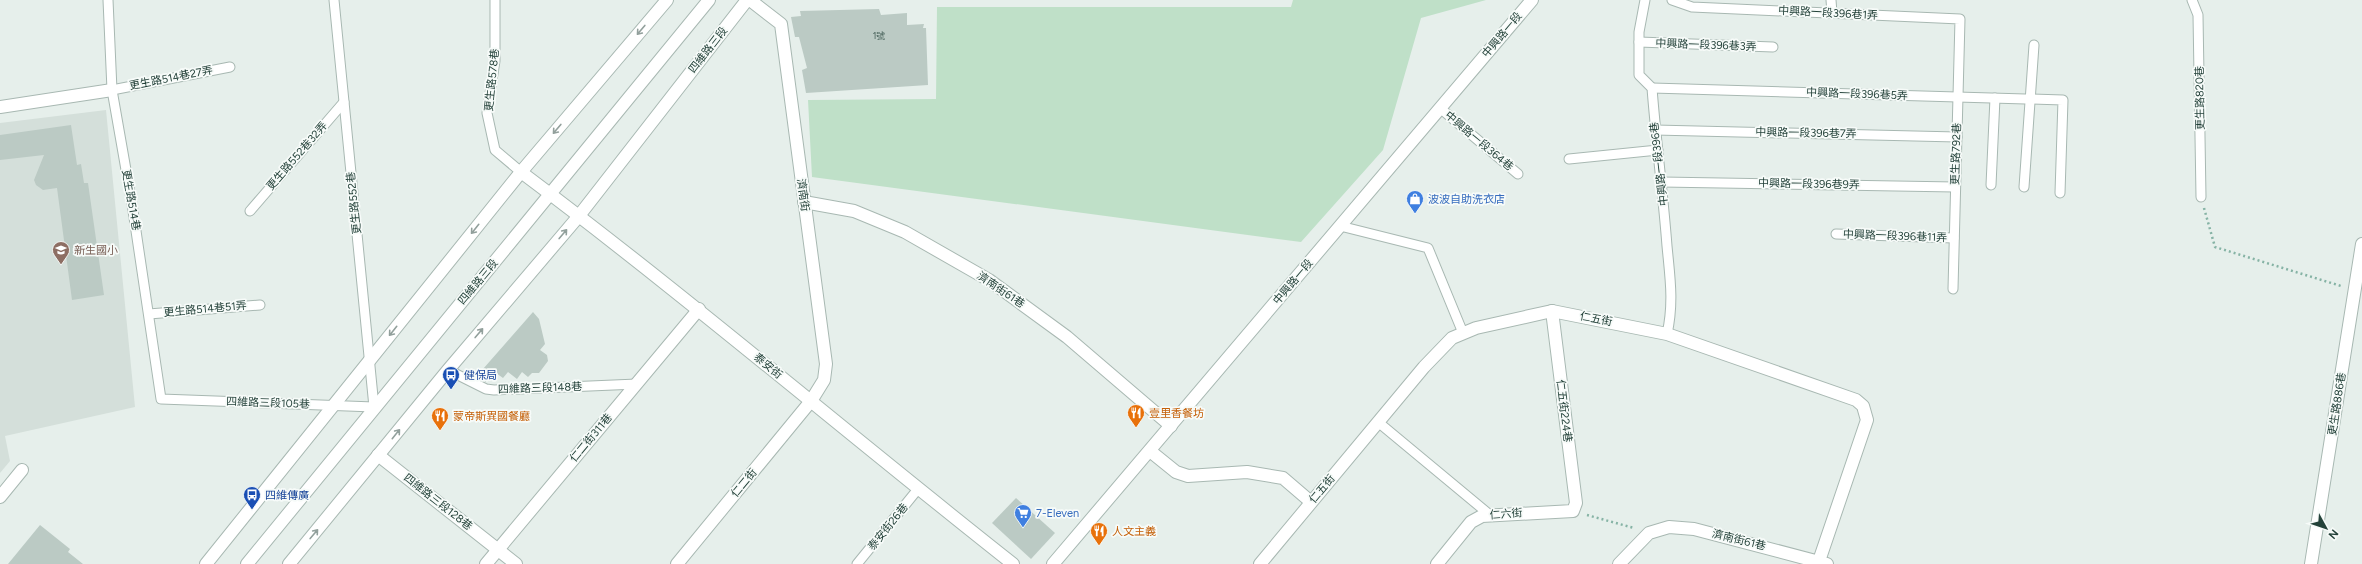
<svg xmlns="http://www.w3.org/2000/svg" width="2362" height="564" viewBox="0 0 2362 564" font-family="Figtree,'Noto Sans TC',sans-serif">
	<rect width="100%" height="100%" fill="#e6efeb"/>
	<path fill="#d4dfda" d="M 106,110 L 135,407 L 5,436 L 10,461 L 0,473 L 0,123 Z"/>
	<path fill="#bfe0c8" d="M 1293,0 L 1486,0 L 1421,18 L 1383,150 L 1301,242 L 812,177 L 808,100 L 936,99 L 937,7 L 1291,7 Z"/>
	<g fill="#bbcac4">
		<path d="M 879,9 L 881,15 L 907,13 L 907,25 L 924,24 L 923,28 L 926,28 L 928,85 L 806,93 L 802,70 L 807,68 L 799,37 L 795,37 L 791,17 L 801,16 L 800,11 Z"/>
		<path d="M 71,125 L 77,165 L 81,164 L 84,183 L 88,183 L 104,295 L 72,300 L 57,188 L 43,190 L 36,185 L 34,180 L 44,155 L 0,160 L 0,135 Z"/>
		<path d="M 533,312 L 539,319 L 545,344 L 540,350 L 547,355 L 548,361 L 539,373 L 532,373 L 528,377 L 522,372 L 517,379 L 508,372 L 503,378 L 496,373 L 485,382 L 483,369 Z"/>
		<path d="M 1016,498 L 1055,533 L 1031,559 L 992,523 Z"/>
		<path d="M 40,525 L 70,549 L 68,552 L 83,564 L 8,564 Z"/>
	</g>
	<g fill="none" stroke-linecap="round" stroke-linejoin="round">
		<defs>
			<g id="service">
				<path d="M 108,0 L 112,90 L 132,204 L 161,399 L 374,407 L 334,0"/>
				<path d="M 495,0 L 495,61 L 487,113 L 495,150 L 521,172"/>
				<path d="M 1645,0 L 1639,32 L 1639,75 L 1652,88 C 1656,141 1663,193 1667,246 C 1670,278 1674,302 1667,334"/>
				<path d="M 1672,0 L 1692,7 L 1960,19 L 1953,289"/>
				<path d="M 1831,0 L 1832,13"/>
				<path d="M 2192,0 L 2198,15 L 2201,197"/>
				<path d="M 1639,42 L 1773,47"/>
				<path d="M 1652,88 L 2063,100 L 2060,193"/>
				<path d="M 112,90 L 230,67"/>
				<path d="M 1440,108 L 1518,174"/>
				<path d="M 1655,130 L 1957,137"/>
				<path d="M 1569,159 L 1658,150"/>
				<path d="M 1662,182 L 1955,187"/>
				<path d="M 1991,185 L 1995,98"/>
				<path d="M 2024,187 L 2034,45"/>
				<path d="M 250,211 L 344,102"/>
				<path d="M 1340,226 L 1428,248 L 1463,333"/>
				<path d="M 1836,234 L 1954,238"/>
				<path d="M 149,314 L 260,305"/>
				<path d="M 448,370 L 486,389 L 494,390 L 637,384"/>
				<path d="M 1378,422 L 1490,515"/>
				<path d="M 857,564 L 918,489"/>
			</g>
			<g id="minor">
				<path d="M 0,107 L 112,90"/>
				<path d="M 521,172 C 689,298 848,434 1013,564"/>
				<path d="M 804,202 L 854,211 L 905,232 L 989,280 L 1067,337 L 1171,426"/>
				<path d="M 1150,451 L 1176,472 L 1188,476 L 1247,472 L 1283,478 L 1311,502"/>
				<path d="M 378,455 L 516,564"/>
				<path d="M 0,497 L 22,470"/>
				<path d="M 206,564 L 521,172 L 667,0"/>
				<path d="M 289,564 L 448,370 L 578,217 L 747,0"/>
				<path d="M 486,564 L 699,309"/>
				<path d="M 677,564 L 811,401 L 824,380 L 826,364 L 781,24 L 750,0"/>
				<path d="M 1053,564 L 1532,0"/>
				<path d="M 1260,564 L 1424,367 L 1452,338 L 1476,328 L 1552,311 L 1667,334 L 1856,400 L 1863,406 L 1867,420 L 1819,561"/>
				<path d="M 1437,564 L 1471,522 L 1482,516 L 1573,511 L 1576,503 L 1552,311"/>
				<path d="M 1619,564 L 1649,533 L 1669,527 L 1694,529 L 1827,564"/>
				<path d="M 2311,564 L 2362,244"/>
			</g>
			<path id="tertiary" d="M 247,564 L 709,0"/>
		</defs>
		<use href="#service" stroke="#a8b8b2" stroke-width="11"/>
		<use href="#minor" stroke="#a8b8b2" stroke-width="14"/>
		<use href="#tertiary" stroke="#a8b8b2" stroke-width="14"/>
		<g stroke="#86b3a5" stroke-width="2.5" stroke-dasharray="2 3" stroke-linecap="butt">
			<path d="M 2204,208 L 2215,247 L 2341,286"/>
			<path d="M 1587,515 L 1634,528"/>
		</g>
		<use href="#service" stroke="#fff" stroke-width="9"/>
		<use href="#minor" stroke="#fff" stroke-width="12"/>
		<use href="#tertiary" stroke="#fff" stroke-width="12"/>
	</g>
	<defs><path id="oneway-shaft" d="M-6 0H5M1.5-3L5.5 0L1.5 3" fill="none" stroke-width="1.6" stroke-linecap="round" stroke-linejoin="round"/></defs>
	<g stroke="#92a09c">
		<use href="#oneway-shaft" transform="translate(641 30) rotate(130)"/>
		<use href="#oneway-shaft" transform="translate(557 129) rotate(130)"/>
		<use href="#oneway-shaft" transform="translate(475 229) rotate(129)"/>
		<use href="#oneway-shaft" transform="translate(563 234) rotate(-50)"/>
		<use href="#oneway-shaft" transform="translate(393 331) rotate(129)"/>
		<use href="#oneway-shaft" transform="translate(479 333) rotate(-50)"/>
		<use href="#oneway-shaft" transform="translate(396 434) rotate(-51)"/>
		<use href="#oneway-shaft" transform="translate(314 534) rotate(-50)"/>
	</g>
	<defs>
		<symbol id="shop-pin" viewBox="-11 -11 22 30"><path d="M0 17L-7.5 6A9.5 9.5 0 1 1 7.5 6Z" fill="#3f7fe0" stroke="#f7fbf9"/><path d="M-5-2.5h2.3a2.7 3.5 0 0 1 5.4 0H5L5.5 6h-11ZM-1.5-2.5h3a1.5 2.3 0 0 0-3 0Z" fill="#fff"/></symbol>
		<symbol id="school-pin" viewBox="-11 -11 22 30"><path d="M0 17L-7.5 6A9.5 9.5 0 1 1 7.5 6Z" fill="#8d6e63" stroke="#f7fbf9"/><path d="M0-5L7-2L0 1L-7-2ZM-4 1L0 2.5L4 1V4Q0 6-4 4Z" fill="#fff"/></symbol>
		<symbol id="bus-pin" viewBox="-11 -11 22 30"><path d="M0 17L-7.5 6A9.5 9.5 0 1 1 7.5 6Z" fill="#1a4fb4" stroke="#f7fbf9"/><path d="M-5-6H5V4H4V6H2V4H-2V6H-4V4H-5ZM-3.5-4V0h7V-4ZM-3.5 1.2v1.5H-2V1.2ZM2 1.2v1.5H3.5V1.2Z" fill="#fff"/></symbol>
		<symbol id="restaurant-pin" viewBox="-11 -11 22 30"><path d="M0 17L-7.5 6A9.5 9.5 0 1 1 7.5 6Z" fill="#e8710a" stroke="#f7fbf9"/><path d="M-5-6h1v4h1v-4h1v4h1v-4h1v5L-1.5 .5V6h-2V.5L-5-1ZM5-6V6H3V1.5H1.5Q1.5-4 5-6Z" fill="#fff"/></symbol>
		<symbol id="supermarket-pin" viewBox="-11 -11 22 30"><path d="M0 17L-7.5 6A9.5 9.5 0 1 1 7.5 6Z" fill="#3f7fe0" stroke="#f7fbf9"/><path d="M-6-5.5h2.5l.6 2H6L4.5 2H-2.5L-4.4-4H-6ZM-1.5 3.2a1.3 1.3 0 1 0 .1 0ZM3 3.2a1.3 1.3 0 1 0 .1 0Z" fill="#fff"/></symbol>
	</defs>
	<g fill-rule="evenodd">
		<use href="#shop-pin" x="1405" y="189" width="20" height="27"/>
		<use href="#school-pin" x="51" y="240" width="20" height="27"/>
		<use href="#bus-pin" x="441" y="365" width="20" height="27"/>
		<use href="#restaurant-pin" x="1126" y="403" width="20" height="27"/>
		<use href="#restaurant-pin" x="430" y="406" width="20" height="27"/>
		<use href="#bus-pin" x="242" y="485" width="20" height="27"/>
		<use href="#supermarket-pin" x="1013" y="503" width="20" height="27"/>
		<use href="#restaurant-pin" x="1089" y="521" width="20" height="27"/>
	</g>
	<g text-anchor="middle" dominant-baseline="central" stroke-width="3.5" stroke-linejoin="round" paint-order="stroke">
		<g font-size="9" fill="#4a645c">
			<text x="879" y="35">1號</text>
		</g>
		<g font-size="11" fill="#24423a" stroke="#f7fbf9">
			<text transform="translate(1828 13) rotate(3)">中興路一段396巷1弄</text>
			<text transform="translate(1502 35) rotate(-50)">中興路一段</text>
			<text transform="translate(1706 45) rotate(2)">中興路一段396巷3弄</text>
			<text transform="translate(708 50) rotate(-52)">四維路三段</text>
			<text transform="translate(171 78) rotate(-11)">更生路514巷27弄</text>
			<text transform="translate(492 80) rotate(-84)">更生路578巷</text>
			<text transform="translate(1857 94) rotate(2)">中興路一段396巷5弄</text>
			<text transform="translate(2200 98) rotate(-91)">更生路820巷</text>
			<text transform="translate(1806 133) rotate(1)">中興路一段396巷7弄</text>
			<text transform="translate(1479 141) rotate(40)">中興路一段364巷</text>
			<text transform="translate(1956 154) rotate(-88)">更生路792巷</text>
			<text transform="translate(297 156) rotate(-49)">更生路552巷32弄</text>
			<text transform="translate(1659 164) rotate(-97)">中興路一段396巷</text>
			<text transform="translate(1809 184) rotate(1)">中興路一段396巷9弄</text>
			<text transform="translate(803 195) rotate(82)">濟南街</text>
			<text transform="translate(131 200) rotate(80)">更生路514巷</text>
			<text transform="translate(354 203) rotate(-96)">更生路552巷</text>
			<text transform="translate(1895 236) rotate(2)">中興路一段396巷11弄</text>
			<text transform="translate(478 282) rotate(-50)">四維路三段</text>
			<text transform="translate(1293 282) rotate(-50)">中興路一段</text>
			<text transform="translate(1001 290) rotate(34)">濟南街61巷</text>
			<text transform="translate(205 309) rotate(-5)">更生路514巷51弄</text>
			<text transform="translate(1596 319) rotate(11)">仁五街</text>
			<text transform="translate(768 366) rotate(39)">泰安街</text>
			<text transform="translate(540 388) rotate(-2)">四維路三段148巷</text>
			<text transform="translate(268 403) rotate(2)">四維路三段105巷</text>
			<text transform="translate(2337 404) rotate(-81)">更生路886巷</text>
			<text transform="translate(1564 411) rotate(83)">仁五街224巷</text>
			<text transform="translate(591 438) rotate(-50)">仁二街311巷</text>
			<text transform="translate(744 483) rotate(-50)">仁二街</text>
			<text transform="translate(1322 489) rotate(-50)">仁五街</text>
			<text transform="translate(438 502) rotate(38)">四維路三段128巷</text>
			<text transform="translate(1506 514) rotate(-4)">仁六街</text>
			<text transform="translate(888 527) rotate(-51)">泰安街26巷</text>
			<text transform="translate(1739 540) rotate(14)">濟南街61巷</text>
		</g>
		<g font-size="11" fill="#366cbe" stroke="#f7fbf9" text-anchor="start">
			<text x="1428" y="199">波波自助洗衣店</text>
			<text x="1036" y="513">7-Eleven</text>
		</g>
		<g font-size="11" fill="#785e54" stroke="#f7fbf9" text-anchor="start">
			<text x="74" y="250">新生國小</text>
		</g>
		<g font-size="11" fill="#164399" stroke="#f7fbf9" text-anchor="start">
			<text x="464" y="375">健保局</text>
			<text x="265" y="495">四維傳廣</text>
		</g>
		<g font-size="11" fill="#c56008" stroke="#f7fbf9" text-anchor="start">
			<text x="1149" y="413">壹里香餐坊</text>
			<text x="453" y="416">蒙帝斯異國餐廳</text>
			<text x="1112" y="531">人文主義</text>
		</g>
	</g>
	<g transform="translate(2326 528) rotate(130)" stroke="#f7fbf9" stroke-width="3" paint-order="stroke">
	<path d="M0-3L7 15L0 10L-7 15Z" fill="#24423a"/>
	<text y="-6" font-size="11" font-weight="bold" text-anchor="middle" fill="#24423a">N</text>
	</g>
</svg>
